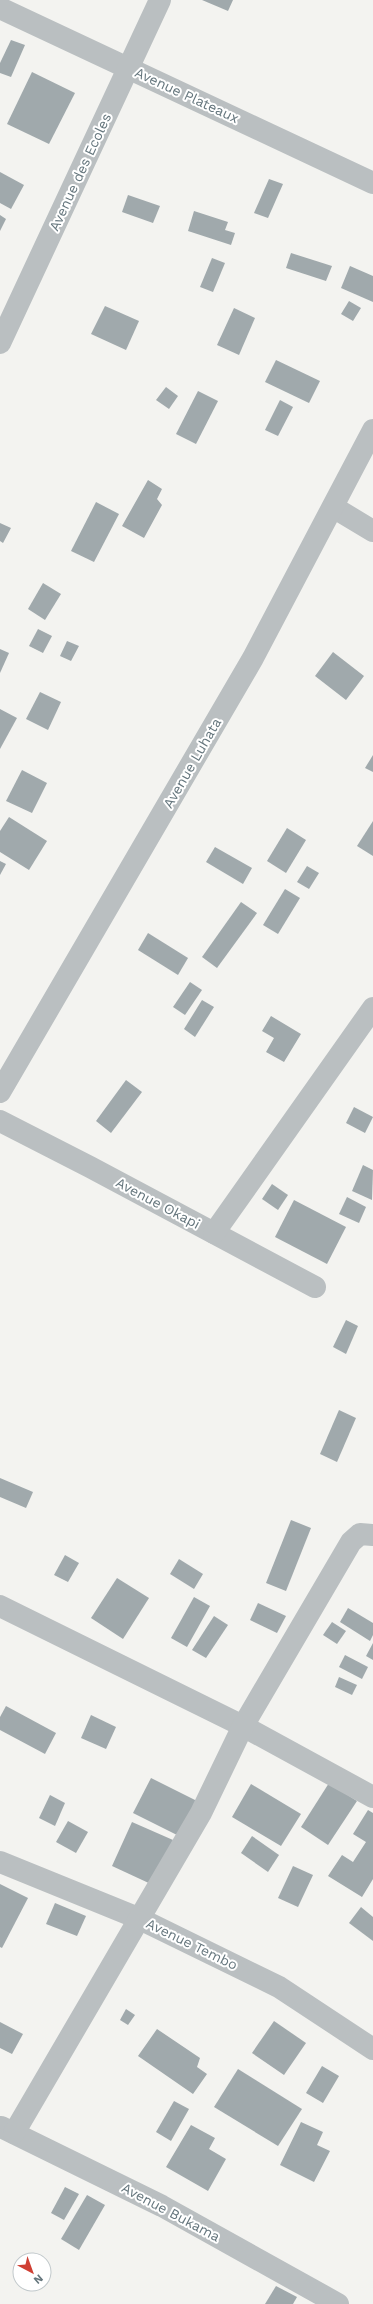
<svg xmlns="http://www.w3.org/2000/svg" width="373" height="2304" viewBox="0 0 373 2304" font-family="'Work Sans',sans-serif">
	<rect width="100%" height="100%" fill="#f3f3f0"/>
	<g fill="#a0a9ac">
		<path d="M 202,0 L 233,0 L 228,11 Z"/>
		<path d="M 11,40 L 25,45 L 11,77 L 0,73 L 0,63 Z"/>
		<path d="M 32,72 L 75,93 L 49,144 L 7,124 Z"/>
		<path d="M 0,172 L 24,185 L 11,209 L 0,203 Z"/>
		<path d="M 269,179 L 283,184 L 268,218 L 254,213 Z"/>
		<path d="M 128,195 L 160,206 L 153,223 L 122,212 Z"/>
		<path d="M 194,211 L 228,222 L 225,230 L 235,233 L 231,245 L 188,231 Z"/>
		<path d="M 0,215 L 6,219 L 0,231 Z"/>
		<path d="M 291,253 L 332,266 L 326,281 L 286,268 Z"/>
		<path d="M 212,258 L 225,263 L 213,292 L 200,287 Z"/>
		<path d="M 350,266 L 373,276 L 373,302 L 341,288 Z"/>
		<path d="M 349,301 L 361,308 L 353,321 L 341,314 Z"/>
		<path d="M 105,306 L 139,321 L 126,350 L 91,334 Z"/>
		<path d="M 234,308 L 255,318 L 239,355 L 217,345 Z"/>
		<path d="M 276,360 L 320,381 L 309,403 L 265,382 Z"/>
		<path d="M 166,387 L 178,396 L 169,409 L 156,400 Z"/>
		<path d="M 198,391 L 218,401 L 196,444 L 176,434 Z"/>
		<path d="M 280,400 L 293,407 L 278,436 L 265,430 Z"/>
		<path d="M 148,480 L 162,489 L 157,499 L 162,505 L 144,538 L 122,526 Z"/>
		<path d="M 96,502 L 119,514 L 94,562 L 71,551 Z"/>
		<path d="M 0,523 L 11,528 L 3,543 L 0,541 Z"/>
		<path d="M 43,583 L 61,594 L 45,620 L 28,609 Z"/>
		<path d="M 38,629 L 52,636 L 43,653 L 29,646 Z"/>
		<path d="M 67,641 L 79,646 L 71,661 L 60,656 Z"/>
		<path d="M 0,649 L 9,653 L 0,673 Z"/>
		<path d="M 333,652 L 364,676 L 346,700 L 315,676 Z"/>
		<path d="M 40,692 L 61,702 L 48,730 L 26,719 Z"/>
		<path d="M 0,709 L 17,718 L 0,749 Z"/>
		<path d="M 373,755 L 373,772 L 365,768 Z"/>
		<path d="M 22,770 L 47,783 L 32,813 L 6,801 Z"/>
		<path d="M 9,817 L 47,841 L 29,870 L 0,852 L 0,831 Z"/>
		<path d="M 373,821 L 373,856 L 357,846 Z"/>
		<path d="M 287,828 L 306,840 L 286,873 L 267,861 Z"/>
		<path d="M 215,847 L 252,868 L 243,884 L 206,862 Z"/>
		<path d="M 0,861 L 6,864 L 0,875 Z"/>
		<path d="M 307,866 L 319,873 L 309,889 L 297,882 Z"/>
		<path d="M 285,889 L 300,898 L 278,934 L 263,925 Z"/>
		<path d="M 241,902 L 257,913 L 217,968 L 202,957 Z"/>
		<path d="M 148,933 L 188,958 L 178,975 L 138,950 Z"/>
		<path d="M 190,982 L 202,990 L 185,1015 L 173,1007 Z"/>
		<path d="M 202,1000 L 214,1007 L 195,1037 L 184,1029 Z"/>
		<path d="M 271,1016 L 301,1034 L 284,1062 L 266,1052 L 274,1038 L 262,1031 Z"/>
		<path d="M 126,1080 L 142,1092 L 111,1133 L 96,1121 Z"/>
		<path d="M 354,1107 L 373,1117 L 365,1133 L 346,1123 Z"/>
		<path d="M 363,1165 L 373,1170 L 372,1200 L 352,1191 Z"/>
		<path d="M 272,1184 L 288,1195 L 278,1210 L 262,1199 Z"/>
		<path d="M 347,1197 L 366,1207 L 359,1223 L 339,1214 Z"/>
		<path d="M 294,1200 L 346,1227 L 327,1264 L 275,1237 Z"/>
		<path d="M 346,1320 L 358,1326 L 346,1354 L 333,1347 Z"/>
		<path d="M 339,1410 L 356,1418 L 337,1462 L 320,1454 Z"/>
		<path d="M 0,1478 L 33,1492 L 26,1508 L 0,1497 Z"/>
		<path d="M 291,1520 L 311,1528 L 286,1591 L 266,1583 Z"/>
		<path d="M 65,1555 L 79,1563 L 68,1582 L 54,1575 Z"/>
		<path d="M 179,1559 L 203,1574 L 194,1589 L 170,1574 Z"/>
		<path d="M 117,1578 L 149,1598 L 123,1639 L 91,1618 Z"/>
		<path d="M 194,1597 L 210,1606 L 187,1647 L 171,1638 Z"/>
		<path d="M 258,1603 L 286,1616 L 277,1633 L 250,1620 Z"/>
		<path d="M 348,1608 L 373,1623 L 373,1635 L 370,1641 L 340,1622 Z"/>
		<path d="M 214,1616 L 228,1625 L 206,1658 L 192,1650 Z"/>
		<path d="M 332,1622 L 346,1631 L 337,1644 L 323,1635 Z"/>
		<path d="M 373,1643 L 373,1660 L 366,1656 Z"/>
		<path d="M 345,1655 L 368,1667 L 362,1679 L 339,1667 Z"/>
		<path d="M 339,1677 L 357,1685 L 352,1695 L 335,1687 Z"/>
		<path d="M 6,1706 L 56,1733 L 45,1754 L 0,1730 L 0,1717 Z"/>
		<path d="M 91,1715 L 116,1727 L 106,1749 L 81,1738 Z"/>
		<path d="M 151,1778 L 197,1801 L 179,1836 L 133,1813 Z"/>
		<path d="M 329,1783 L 357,1801 L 328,1845 L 301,1827 Z"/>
		<path d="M 251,1784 L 301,1814 L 281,1846 L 232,1817 Z"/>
		<path d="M 50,1795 L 65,1803 L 55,1826 L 39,1818 Z"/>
		<path d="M 368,1810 L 373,1813 L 373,1879 L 362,1897 L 328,1876 L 342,1855 L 353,1862 L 366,1842 L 353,1834 Z"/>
		<path d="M 68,1821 L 88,1832 L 76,1853 L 56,1842 Z"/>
		<path d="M 132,1822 L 173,1840 L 153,1885 L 112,1866 Z"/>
		<path d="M 252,1836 L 279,1855 L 268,1872 L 241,1853 Z"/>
		<path d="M 293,1866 L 313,1875 L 298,1907 L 278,1898 Z"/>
		<path d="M 0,1884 L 28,1898 L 2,1948 L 0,1947 Z"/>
		<path d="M 55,1903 L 86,1916 L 77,1936 L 46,1924 Z"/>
		<path d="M 361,1907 L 373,1917 L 373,1941 L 349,1923 Z"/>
		<path d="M 126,2009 L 135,2015 L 128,2025 L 120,2020 Z"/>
		<path d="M 274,2021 L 306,2043 L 284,2075 L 252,2053 Z"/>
		<path d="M 0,2022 L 23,2034 L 12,2054 L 0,2048 Z"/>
		<path d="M 157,2029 L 200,2058 L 197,2067 L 207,2074 L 193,2094 L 138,2056 Z"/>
		<path d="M 322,2066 L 339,2076 L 323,2103 L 306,2093 Z"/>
		<path d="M 238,2069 L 302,2109 L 278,2146 L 214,2107 Z"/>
		<path d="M 174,2101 L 189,2109 L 171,2141 L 156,2132 Z"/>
		<path d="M 301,2122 L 323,2132 L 317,2145 L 330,2151 L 314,2182 L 280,2165 Z"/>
		<path d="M 191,2125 L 215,2138 L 209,2149 L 226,2159 L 208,2191 L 166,2167 Z"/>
		<path d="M 65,2187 L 79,2194 L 64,2220 L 51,2213 Z"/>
		<path d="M 87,2195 L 105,2205 L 79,2250 L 61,2239 Z"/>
		<path d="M 276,2286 L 297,2297 L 293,2304 L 265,2304 Z"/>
	</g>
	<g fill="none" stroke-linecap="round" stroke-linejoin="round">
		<g stroke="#babfc1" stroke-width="22">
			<path d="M 0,8 L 373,183"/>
			<path d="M 0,343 L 160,0"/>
			<path d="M 333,507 L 373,531"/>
			<path d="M 0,1092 L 253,658 L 373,430"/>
			<path d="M 0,1121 L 90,1167 L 315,1287"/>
			<path d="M 214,1233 L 373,1008"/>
			<path d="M 0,1606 L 243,1726 L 373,1797"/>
			<path d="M 0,1862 L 138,1918 L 279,1987 L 373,2049"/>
			<path d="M 1,2127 L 162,2206 L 338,2304"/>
			<path d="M 14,2133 L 201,1813 L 243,1726 L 351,1542 L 360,1534 L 373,1535"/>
		</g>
	</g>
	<g text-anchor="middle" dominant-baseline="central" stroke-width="4" stroke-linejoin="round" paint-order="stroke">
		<g font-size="14" fill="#65767d" stroke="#fff">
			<text transform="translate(187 95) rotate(25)">Avenue Plateaux</text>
			<text transform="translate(80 172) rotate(-65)">Avenue des Ecoles</text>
			<text transform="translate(192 763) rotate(-60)">Avenue Luhata</text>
			<text transform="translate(158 1203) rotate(28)">Avenue Okapi</text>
			<text transform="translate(192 1944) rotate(26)">Avenue Tembo</text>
			<text transform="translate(171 2212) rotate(28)">Avenue Bukama</text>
		</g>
	</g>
	<g transform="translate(32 2272) rotate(139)"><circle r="19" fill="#ffffff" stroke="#c1c8cb"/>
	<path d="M0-3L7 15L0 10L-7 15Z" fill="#cf3f33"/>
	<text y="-6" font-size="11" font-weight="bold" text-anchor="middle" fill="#65767d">N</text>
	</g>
</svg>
